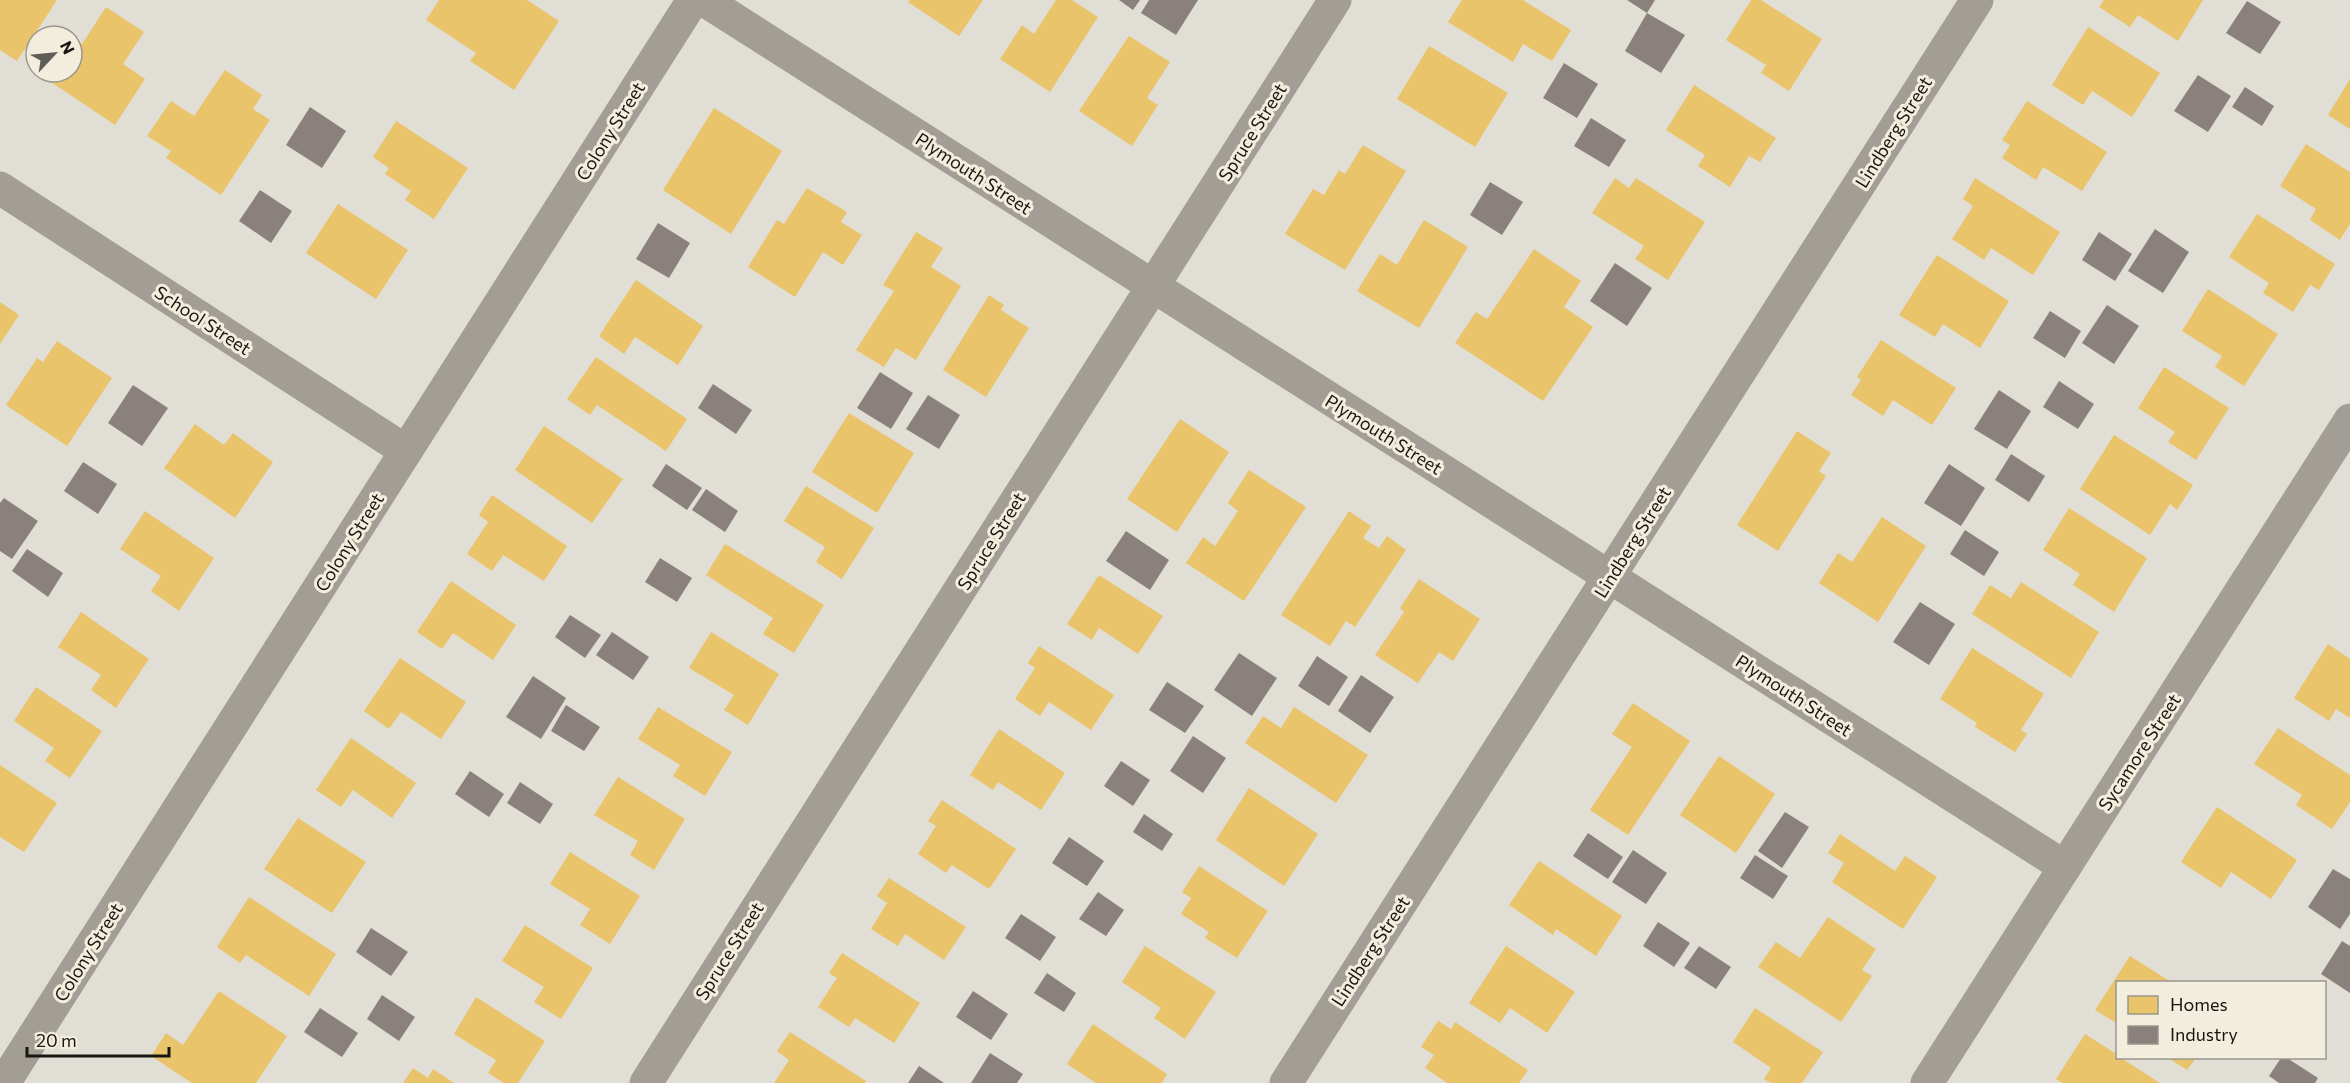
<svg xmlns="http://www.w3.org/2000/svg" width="2350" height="1083" viewBox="0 0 2350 1083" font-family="Commissioner,sans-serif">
	<rect width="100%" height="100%" fill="#e1ded6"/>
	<g fill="#e9c46a">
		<path d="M 0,0 L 57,0 L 17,61 L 0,50 Z"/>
		<path d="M 439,0 L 527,0 L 559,21 L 514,90 L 470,61 L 476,53 L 426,20 Z"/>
		<path d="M 909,0 L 983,0 L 959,36 L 908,2 Z"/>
		<path d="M 1056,0 L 1072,0 L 1098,17 L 1050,92 L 1000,59 L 1022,25 L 1034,34 Z"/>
		<path d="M 1462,0 L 1523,0 L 1571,30 L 1552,61 L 1523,44 L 1513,62 L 1448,22 Z"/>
		<path d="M 1751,0 L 1761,0 L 1822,39 L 1789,91 L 1761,73 L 1766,65 L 1726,40 Z"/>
		<path d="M 2104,0 L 2203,0 L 2178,41 L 2138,15 L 2130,27 L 2099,7 Z"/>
		<path d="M 106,7 L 144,32 L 123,64 L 145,79 L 115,125 L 36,72 L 72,72 L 72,37 L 82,44 Z"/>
		<path d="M 2088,27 L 2160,73 L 2132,117 L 2092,91 L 2083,105 L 2052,85 Z"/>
		<path d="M 1129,36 L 1170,62 L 1147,98 L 1158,105 L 1132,146 L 1079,111 Z"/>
		<path d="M 1429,46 L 1508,93 L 1475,147 L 1397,99 Z"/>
		<path d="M 225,70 L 262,95 L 253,109 L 270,120 L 221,195 L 166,158 L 171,151 L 147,136 L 171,101 L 194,116 Z"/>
		<path d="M 2350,79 L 2350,129 L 2328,115 Z"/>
		<path d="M 1694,85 L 1776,138 L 1760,162 L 1749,156 L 1730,187 L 1698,166 L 1705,155 L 1666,130 Z"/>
		<path d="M 2027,101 L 2107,152 L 2082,191 L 2043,167 L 2036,180 L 2002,158 L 2010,145 L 2002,140 Z"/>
		<path d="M 714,108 L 782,151 L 731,234 L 663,190 Z"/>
		<path d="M 396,121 L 468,168 L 434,219 L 405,200 L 411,191 L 385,174 L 389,168 L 373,157 Z"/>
		<path d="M 2306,144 L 2350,172 L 2350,224 L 2340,240 L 2310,220 L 2316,209 L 2280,186 Z"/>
		<path d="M 1363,145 L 1406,171 L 1345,270 L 1285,234 L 1313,189 L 1324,195 L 1339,170 L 1345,174 Z"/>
		<path d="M 1615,178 L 1629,188 L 1636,178 L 1705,222 L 1668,280 L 1635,259 L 1644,246 L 1592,213 Z"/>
		<path d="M 1975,178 L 2060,232 L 2033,275 L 1991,248 L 1984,260 L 1952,239 L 1973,206 L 1963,199 Z"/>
		<path d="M 807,188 L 847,212 L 841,222 L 862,235 L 843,265 L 823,252 L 795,297 L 748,267 L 777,220 L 784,224 Z"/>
		<path d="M 338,204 L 408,250 L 376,299 L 306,253 Z"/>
		<path d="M 2257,214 L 2335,264 L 2319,290 L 2310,285 L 2293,312 L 2263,293 L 2269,283 L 2229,257 Z"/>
		<path d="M 1424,220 L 1468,247 L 1419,328 L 1357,291 L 1380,254 L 1397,265 Z"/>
		<path d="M 916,232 L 943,248 L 931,267 L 961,286 L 916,360 L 896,348 L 884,367 L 856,350 L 894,291 L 883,285 Z"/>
		<path d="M 1534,249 L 1581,281 L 1564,307 L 1593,327 L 1543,401 L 1455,343 L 1476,312 L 1487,319 Z"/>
		<path d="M 1937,255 L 2009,301 L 1980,348 L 1943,324 L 1935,337 L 1899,315 Z"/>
		<path d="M 636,280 L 703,326 L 678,365 L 635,337 L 624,354 L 599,336 Z"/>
		<path d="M 2208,289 L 2278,334 L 2244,386 L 2215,367 L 2222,356 L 2182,331 Z"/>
		<path d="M 989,295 L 1004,305 L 1001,310 L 1029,328 L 986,397 L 943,370 Z"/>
		<path d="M 0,302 L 19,315 L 0,344 Z"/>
		<path d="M 1881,340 L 1956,388 L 1932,425 L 1893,400 L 1883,416 L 1851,395 L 1861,380 L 1857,377 Z"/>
		<path d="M 57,341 L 112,378 L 67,446 L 6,405 L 37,358 L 43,362 Z"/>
		<path d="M 596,357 L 687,419 L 666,451 L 597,405 L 590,415 L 567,399 Z"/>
		<path d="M 2164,367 L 2229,408 L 2196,460 L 2168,442 L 2175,432 L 2138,408 Z"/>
		<path d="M 849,413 L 914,453 L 877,513 L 812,472 Z"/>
		<path d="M 1180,419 L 1229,452 L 1177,532 L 1127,499 Z"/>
		<path d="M 195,424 L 224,445 L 233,433 L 273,462 L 235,518 L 164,468 Z"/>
		<path d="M 544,426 L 623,479 L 592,523 L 515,470 Z"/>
		<path d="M 1797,431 L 1831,453 L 1819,471 L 1826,476 L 1778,551 L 1737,525 Z"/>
		<path d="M 2114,435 L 2193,485 L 2177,510 L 2170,504 L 2150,535 L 2080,489 Z"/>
		<path d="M 1249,470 L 1306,507 L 1244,601 L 1186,563 L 1203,537 L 1215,546 L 1238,511 L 1228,503 Z"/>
		<path d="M 806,486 L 874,528 L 842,579 L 816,562 L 825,547 L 784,521 Z"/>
		<path d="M 492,495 L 567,546 L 544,581 L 503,555 L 492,571 L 467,554 L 488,522 L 479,515 Z"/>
		<path d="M 2069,508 L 2147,558 L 2114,612 L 2073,585 L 2080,574 L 2043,550 Z"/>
		<path d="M 145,511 L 214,558 L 179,611 L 151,591 L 161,576 L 120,549 Z"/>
		<path d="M 1349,511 L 1371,526 L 1363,538 L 1379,548 L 1387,536 L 1406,550 L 1355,627 L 1346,621 L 1330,646 L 1281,615 Z"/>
		<path d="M 1882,517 L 1926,546 L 1878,622 L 1819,583 L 1838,553 L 1852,562 Z"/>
		<path d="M 725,544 L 824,605 L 794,653 L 763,634 L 773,618 L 706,575 Z"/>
		<path d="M 1099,575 L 1163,616 L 1138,654 L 1099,628 L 1092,640 L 1067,624 Z"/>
		<path d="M 1419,579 L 1480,619 L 1453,661 L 1439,652 L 1418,683 L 1375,655 L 1404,612 L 1400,608 Z"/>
		<path d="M 451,581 L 516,625 L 493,660 L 453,633 L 442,649 L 417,632 Z"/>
		<path d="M 2021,582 L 2099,632 L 2071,678 L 1972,614 L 1990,585 L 2011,598 Z"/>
		<path d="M 81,612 L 149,659 L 116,708 L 91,690 L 101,675 L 58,647 Z"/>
		<path d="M 711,632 L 779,674 L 748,725 L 724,710 L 734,695 L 689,668 Z"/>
		<path d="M 2328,644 L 2350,659 L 2350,718 L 2336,709 L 2329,721 L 2294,698 Z"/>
		<path d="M 1039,646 L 1114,695 L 1091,730 L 1049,702 L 1040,716 L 1015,699 L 1035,668 L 1028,663 Z"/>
		<path d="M 1972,648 L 2044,694 L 2021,730 L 2027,734 L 2015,752 L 1975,727 L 1977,723 L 1940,699 Z"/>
		<path d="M 400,658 L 466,702 L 441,739 L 401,712 L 389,729 L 364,711 Z"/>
		<path d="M 36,687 L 102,731 L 70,778 L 45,761 L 54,748 L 14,721 Z"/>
		<path d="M 1633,703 L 1690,741 L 1628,835 L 1590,810 L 1632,747 L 1612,734 Z"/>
		<path d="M 658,707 L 732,752 L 705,796 L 673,776 L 680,765 L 638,739 Z"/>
		<path d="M 1294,707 L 1368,755 L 1336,803 L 1245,743 L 1263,716 L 1281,728 Z"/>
		<path d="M 2278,728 L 2350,775 L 2350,802 L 2332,829 L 2296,805 L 2302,795 L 2254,764 Z"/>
		<path d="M 999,729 L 1065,773 L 1041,810 L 998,782 L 993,790 L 970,775 Z"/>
		<path d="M 351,738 L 416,783 L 392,818 L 353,790 L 341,807 L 316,790 Z"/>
		<path d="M 1719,756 L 1775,794 L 1736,853 L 1680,815 Z"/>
		<path d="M 0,765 L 57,803 L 24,852 L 0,837 Z"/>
		<path d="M 618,777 L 685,819 L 654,870 L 630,855 L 638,841 L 594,815 Z"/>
		<path d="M 1249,788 L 1318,834 L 1284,886 L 1216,840 Z"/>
		<path d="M 942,800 L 1016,849 L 989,889 L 952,865 L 946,873 L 918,854 L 936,826 L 928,821 Z"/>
		<path d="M 2217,807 L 2297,860 L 2271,899 L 2231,872 L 2221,888 L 2181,862 Z"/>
		<path d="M 298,818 L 366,862 L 332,913 L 264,869 Z"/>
		<path d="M 1840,834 L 1895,871 L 1905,856 L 1937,877 L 1903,929 L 1832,882 L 1844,863 L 1828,853 Z"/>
		<path d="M 570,852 L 640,896 L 610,944 L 580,925 L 590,909 L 550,884 Z"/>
		<path d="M 1539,861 L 1622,916 L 1596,956 L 1556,929 L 1553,935 L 1509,905 Z"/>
		<path d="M 1199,866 L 1268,911 L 1237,958 L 1205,938 L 1209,932 L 1181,914 L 1191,898 L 1182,892 Z"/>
		<path d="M 889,878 L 966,927 L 944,960 L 905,934 L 898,946 L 871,929 L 887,903 L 877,896 Z"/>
		<path d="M 249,897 L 336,954 L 309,996 L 246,955 L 240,963 L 217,947 Z"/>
		<path d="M 1828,917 L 1876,949 L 1862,970 L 1872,976 L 1841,1022 L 1758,967 L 1776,942 L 1800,958 Z"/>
		<path d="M 525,925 L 593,968 L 561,1019 L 534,1002 L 544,987 L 502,961 Z"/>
		<path d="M 1145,946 L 1216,992 L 1185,1039 L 1154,1018 L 1161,1008 L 1122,982 Z"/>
		<path d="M 1506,946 L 1575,992 L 1547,1033 L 1510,1008 L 1500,1023 L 1469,1003 Z"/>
		<path d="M 842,953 L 920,1003 L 894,1043 L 855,1018 L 849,1027 L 818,1007 L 837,978 L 829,973 Z"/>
		<path d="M 2130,956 L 2171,982 L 2118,982 L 2118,1024 L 2095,1010 Z"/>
		<path d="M 219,991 L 287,1036 L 256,1083 L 192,1083 L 151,1056 L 166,1033 L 183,1045 Z"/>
		<path d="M 476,997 L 545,1041 L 518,1083 L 504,1083 L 488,1073 L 496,1060 L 454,1034 Z"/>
		<path d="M 1755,1008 L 1823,1052 L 1802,1083 L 1771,1083 L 1764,1079 L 1771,1068 L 1733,1042 Z"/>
		<path d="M 1438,1021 L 1451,1029 L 1455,1022 L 1528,1070 L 1519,1083 L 1447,1083 L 1425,1068 L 1434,1055 L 1421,1047 Z"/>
		<path d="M 1093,1024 L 1167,1074 L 1162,1083 L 1096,1083 L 1067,1064 Z"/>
		<path d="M 790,1032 L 866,1081 L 865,1083 L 774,1083 L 789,1060 L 777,1051 Z"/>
		<path d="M 2085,1034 L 2118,1055 L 2118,1058 L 2121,1058 L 2160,1083 L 2062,1083 L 2056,1079 Z"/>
		<path d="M 2168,1058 L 2196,1058 L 2187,1070 Z"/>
		<path d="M 413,1068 L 428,1078 L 433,1069 L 454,1083 L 403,1083 Z"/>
	</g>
	<g fill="#8a817c">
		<path d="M 1119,0 L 1140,0 L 1133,10 Z"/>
		<path d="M 1149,0 L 1198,0 L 1176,35 L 1141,13 Z"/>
		<path d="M 1627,0 L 1655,0 L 1647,13 Z"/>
		<path d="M 2247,1 L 2281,22 L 2260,54 L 2226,33 Z"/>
		<path d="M 1647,13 L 1685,35 L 1661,73 L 1625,51 Z"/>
		<path d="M 1564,63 L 1598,84 L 1577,118 L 1543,98 Z"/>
		<path d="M 2198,75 L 2231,96 L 2208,132 L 2174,111 Z"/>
		<path d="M 2245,87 L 2274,106 L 2262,126 L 2232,107 Z"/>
		<path d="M 310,107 L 346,131 L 322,168 L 286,145 Z"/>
		<path d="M 1591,118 L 1626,140 L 1609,167 L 1574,146 Z"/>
		<path d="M 1490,182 L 1523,202 L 1502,235 L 1470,215 Z"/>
		<path d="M 260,190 L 292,211 L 271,243 L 239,221 Z"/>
		<path d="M 658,223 L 690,243 L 669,278 L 636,259 Z"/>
		<path d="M 2155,229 L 2189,252 L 2163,293 L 2128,271 Z"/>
		<path d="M 2099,232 L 2132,254 L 2115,281 L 2082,260 Z"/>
		<path d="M 1615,263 L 1652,288 L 1627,326 L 1590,301 Z"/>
		<path d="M 2107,305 L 2139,326 L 2114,364 L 2082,343 Z"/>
		<path d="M 2050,311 L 2081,331 L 2065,358 L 2033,338 Z"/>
		<path d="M 880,372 L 913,393 L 891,429 L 857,408 Z"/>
		<path d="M 2059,381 L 2094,404 L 2078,429 L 2043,407 Z"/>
		<path d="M 713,384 L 752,410 L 736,434 L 698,408 Z"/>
		<path d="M 133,385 L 168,408 L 142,446 L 108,423 Z"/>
		<path d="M 1999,390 L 2031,411 L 2007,449 L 1974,429 Z"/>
		<path d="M 928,395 L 960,415 L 939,449 L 906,429 Z"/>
		<path d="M 2011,454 L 2045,476 L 2029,502 L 1995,480 Z"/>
		<path d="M 83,462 L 117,484 L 98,514 L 64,491 Z"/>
		<path d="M 666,464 L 702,488 L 687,510 L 652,486 Z"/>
		<path d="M 1949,464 L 1985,488 L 1961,526 L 1924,503 Z"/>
		<path d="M 706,489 L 738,511 L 725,532 L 692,510 Z"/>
		<path d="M 4,498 L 38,521 L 12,559 L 0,551 L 0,503 Z"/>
		<path d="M 1965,530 L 1999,552 L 1984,576 L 1950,554 Z"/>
		<path d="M 1126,531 L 1169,560 L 1150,590 L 1106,561 Z"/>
		<path d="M 27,549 L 63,573 L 48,597 L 12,571 Z"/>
		<path d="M 660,558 L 692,578 L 677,602 L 645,582 Z"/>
		<path d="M 1920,602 L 1955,624 L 1929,665 L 1893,642 Z"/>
		<path d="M 570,615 L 601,635 L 585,658 L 555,637 Z"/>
		<path d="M 612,632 L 649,657 L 633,680 L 596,655 Z"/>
		<path d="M 1239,653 L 1277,678 L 1252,716 L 1214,690 Z"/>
		<path d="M 1317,656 L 1348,677 L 1329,706 L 1298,686 Z"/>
		<path d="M 1361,675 L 1394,697 L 1370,733 L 1338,711 Z"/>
		<path d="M 533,676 L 566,698 L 541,739 L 506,717 Z"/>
		<path d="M 1167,682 L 1204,706 L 1185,733 L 1149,710 Z"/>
		<path d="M 566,705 L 600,727 L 584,751 L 551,731 Z"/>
		<path d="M 1193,736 L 1226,758 L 1203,793 L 1170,771 Z"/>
		<path d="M 1121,761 L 1150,780 L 1133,806 L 1104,786 Z"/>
		<path d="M 470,771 L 504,794 L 489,817 L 455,794 Z"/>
		<path d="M 520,782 L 553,804 L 540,824 L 507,803 Z"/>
		<path d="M 1785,812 L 1809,827 L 1782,868 L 1758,851 Z"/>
		<path d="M 1144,814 L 1173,834 L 1162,851 L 1133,832 Z"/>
		<path d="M 1588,833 L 1623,857 L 1608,879 L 1573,856 Z"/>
		<path d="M 1069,837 L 1104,861 L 1087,886 L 1052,863 Z"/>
		<path d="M 1633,850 L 1667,873 L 1646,904 L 1612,882 Z"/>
		<path d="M 1755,855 L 1788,876 L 1773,899 L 1740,878 Z"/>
		<path d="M 2333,869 L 2350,879 L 2350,914 L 2340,929 L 2308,907 Z"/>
		<path d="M 1098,892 L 1124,910 L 1106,936 L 1079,919 Z"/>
		<path d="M 1021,914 L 1056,937 L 1040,961 L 1005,938 Z"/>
		<path d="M 1658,922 L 1690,943 L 1674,967 L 1643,946 Z"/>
		<path d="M 371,928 L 408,952 L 391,976 L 356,952 Z"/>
		<path d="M 2342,941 L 2350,946 L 2350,993 L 2321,974 Z"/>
		<path d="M 1699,946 L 1731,967 L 1716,989 L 1684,968 Z"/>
		<path d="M 1047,973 L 1076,993 L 1064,1012 L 1034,993 Z"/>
		<path d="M 973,991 L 1008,1014 L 991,1040 L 956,1017 Z"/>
		<path d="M 382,995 L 415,1017 L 399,1041 L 367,1019 Z"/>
		<path d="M 320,1008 L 358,1033 L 342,1057 L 304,1032 Z"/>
		<path d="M 990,1053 L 1023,1074 L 1017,1083 L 971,1083 Z"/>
		<path d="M 2281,1058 L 2287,1058 L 2318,1078 L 2315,1083 L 2279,1083 L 2269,1076 Z"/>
		<path d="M 919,1066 L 944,1083 L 908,1083 Z"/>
	</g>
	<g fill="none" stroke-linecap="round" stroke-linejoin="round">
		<g stroke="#a39e95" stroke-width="33">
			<path d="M 704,0 L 2065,867"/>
			<path d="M 0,188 L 406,451"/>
			<path d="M 4,1083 L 693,0"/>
			<path d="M 646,1083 L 1335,0"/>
			<path d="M 1286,1083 L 1977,0"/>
			<path d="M 1927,1083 L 2350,420"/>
		</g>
	</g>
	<g text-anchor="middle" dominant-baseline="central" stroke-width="6" stroke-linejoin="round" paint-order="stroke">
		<g font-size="18" fill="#181611" stroke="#f3edde">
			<text transform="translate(610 131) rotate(-58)">Colony Street</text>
			<text transform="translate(1252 132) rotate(-58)">Spruce Street</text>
			<text transform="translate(1893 132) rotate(-58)">Lindberg Street</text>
			<text transform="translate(974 173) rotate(33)">Plymouth Street</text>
			<text transform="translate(203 320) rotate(33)">School Street</text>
			<text transform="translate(1384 434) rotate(32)">Plymouth Street</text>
			<text transform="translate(991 541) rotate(-58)">Spruce Street</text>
			<text transform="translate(349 542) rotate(-58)">Colony Street</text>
			<text transform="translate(1632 542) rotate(-58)">Lindberg Street</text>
			<text transform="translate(1794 695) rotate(33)">Plymouth Street</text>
			<text transform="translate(2139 752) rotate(-57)">Sycamore Street</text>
			<text transform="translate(729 951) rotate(-58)">Spruce Street</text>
			<text transform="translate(1370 951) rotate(-57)">Lindberg Street</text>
			<text transform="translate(88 952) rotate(-58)">Colony Street</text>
		</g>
	</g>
	<rect x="2116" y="981" width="210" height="78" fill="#f3edde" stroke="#9b978c" stroke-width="1.5"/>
	<rect x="2128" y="996" width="30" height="18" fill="#e9c46a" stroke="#9b978c" stroke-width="1.5"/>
	<text x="2170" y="1011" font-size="18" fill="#181611">Homes</text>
	<rect x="2128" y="1026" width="30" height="18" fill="#8a817c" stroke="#9b978c" stroke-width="1.5"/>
	<text x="2170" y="1041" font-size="18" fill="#181611">Industry</text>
	<g transform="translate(54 54) rotate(64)"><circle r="28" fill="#f3edde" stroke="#9b978c" stroke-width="1.5"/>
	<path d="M0-4.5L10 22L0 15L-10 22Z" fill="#5e5c56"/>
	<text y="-9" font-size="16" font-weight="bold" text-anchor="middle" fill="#181611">N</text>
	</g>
	<path d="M27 1047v9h142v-9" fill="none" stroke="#181611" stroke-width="3"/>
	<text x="36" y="1047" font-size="18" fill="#181611" stroke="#f3edde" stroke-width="4.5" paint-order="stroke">20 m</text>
</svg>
